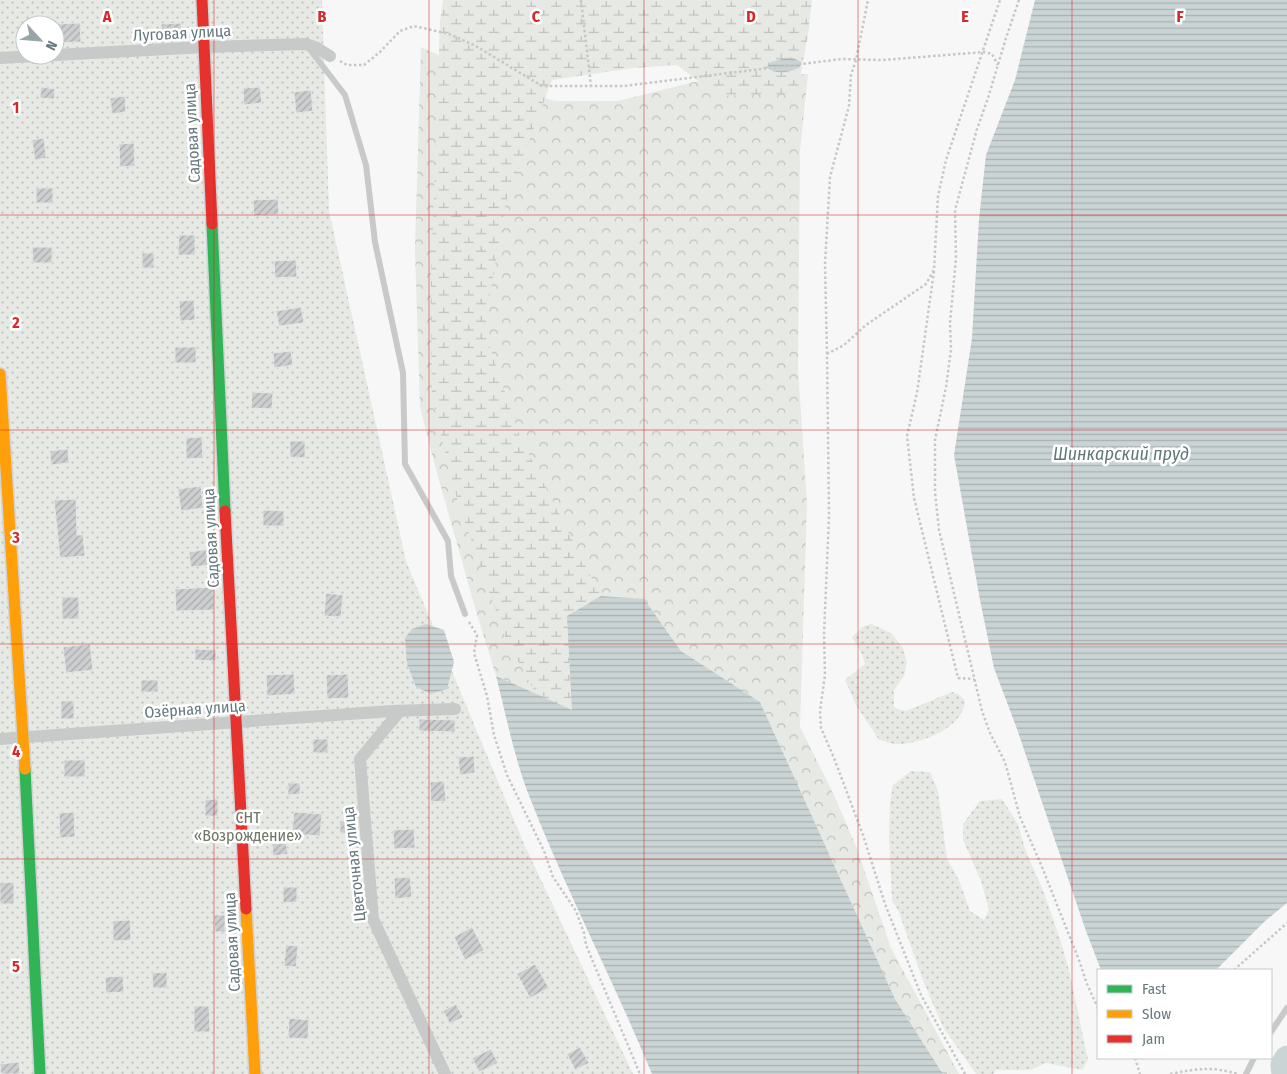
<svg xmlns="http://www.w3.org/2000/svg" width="1287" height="1074" viewBox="0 0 1287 1074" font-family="'Fira Sans Condensed',sans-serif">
	<defs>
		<pattern id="grass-dots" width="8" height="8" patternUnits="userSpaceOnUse" patternTransform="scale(1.25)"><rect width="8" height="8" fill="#e7e9e4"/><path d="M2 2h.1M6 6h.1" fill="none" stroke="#bfc2be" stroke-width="1.8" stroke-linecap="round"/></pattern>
		<pattern id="forest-crowns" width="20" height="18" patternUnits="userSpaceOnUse" patternTransform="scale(1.25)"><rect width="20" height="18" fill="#e7e9e4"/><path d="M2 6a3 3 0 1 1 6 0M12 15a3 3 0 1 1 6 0" fill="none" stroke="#bfc2be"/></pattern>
		<pattern id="wetland-marsh" width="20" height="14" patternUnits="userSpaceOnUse" patternTransform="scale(1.25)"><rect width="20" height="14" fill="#e7e9e4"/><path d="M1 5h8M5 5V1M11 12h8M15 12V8" fill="none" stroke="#bfc2be"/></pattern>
		<pattern id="water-rules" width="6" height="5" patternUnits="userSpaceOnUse" patternTransform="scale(1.25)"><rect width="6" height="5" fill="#cad4d4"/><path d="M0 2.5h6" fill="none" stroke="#a8b1b1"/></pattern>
		<pattern id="building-hatch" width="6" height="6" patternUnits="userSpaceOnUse" patternTransform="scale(1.25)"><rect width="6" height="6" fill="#cccecf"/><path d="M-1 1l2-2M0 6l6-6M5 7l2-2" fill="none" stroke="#a9acad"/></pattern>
	</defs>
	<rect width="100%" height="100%" fill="#f7f7f7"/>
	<g fill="url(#grass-dots)" fill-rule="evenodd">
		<path d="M 0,0 L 322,0 L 329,211 L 406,561 L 524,844 L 633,1074 L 0,1074 ZM 25,25 L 55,25 L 55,55 L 25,55 Z"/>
		<path d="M 871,624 L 891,633 L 903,648 L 907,662 L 904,676 L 894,690 L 894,707 L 900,710 L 906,711 L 952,692 L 960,695 L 965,701 C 964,728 918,746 894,744 C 889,743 884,741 879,740 L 856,705 L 845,680 L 865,664 L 861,652 L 852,637 L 862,627 Z"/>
		<path d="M 911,771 L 930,772 L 938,791 L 947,859 L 959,880 L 970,911 L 984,920 L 989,910 L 981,881 L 963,840 L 963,824 L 980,801 L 1002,799 L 1018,824 L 1025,849 L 1044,893 L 1061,942 L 1070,974 L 1088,1060 L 1082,1070 L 1046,1063 L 1030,1070 L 996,1070 L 993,1074 L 976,1074 L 943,1027 L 924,983 L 898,910 L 892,900 L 889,839 L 890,803 L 893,785 Z"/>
	</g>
	<path fill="url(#forest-crowns)" d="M 421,47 L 508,88 L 555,101 L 618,101 L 694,82 L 763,74 L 808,74 L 800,151 L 798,369 L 807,503 L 800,727 L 834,795 L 857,849 L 891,948 L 959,1074 L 943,1074 L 895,999 L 760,702 L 681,651 L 644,599 L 572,711 L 496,676 L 476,611 L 435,466 L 420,407 L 415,249 Z"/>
	<path fill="url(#wetland-marsh)" d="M 443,0 L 812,0 L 808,35 L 797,93 L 718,96 L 677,65 L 633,68 L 552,80 L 506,201 L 484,330 L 520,437 L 601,596 L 567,616 L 572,711 L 536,694 L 505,637 L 457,499 L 432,398 L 431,281 L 440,22 Z"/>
	<g fill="url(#water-rules)">
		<path d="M 1035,0 L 1287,0 L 1287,903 L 1265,921 L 1216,970 L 1101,970 L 1086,931 L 1017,729 L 994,668 L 980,600 L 954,455 L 972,338 L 979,219 L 986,155 L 1015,80 Z"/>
		<path d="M 791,57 L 801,62 L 800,67 C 790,72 776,76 767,67 L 771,62 Z"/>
		<path d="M 601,596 L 644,599 L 681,651 L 760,702 L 895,999 L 943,1074 L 652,1074 C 613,979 565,889 528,793 C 514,756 506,715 496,676 L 572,710 L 567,616 Z"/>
		<path d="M 426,624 L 444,630 L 454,662 L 447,689 L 431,694 L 416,687 L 407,664 L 405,638 L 412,629 Z"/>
	</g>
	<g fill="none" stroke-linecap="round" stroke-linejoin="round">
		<path stroke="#cad4d4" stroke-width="25" d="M 1284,1074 L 1283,1065 L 1287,1058"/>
	</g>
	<g fill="url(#building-hatch)" stroke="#e6e6e6">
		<path d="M 80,23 L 81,42 L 58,43 L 57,24 Z"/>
		<path d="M 181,23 L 182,40 L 162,41 L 161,24 Z"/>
		<path d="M 41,87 L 55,89 L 54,99 L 40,98 Z"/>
		<path d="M 260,87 L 262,103 L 244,105 L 243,88 Z"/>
		<path d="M 311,90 L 313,111 L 296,113 L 294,92 Z"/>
		<path d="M 125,96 L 126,112 L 112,114 L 110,98 Z"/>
		<path d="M 44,138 L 46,158 L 35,160 L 32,140 Z"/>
		<path d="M 188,138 L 198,138 L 199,160 L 189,161 Z"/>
		<path d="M 134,143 L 135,166 L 120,167 L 119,144 Z"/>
		<rect x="36" y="188" width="17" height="15"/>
		<path d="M 278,199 L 279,214 L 254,216 L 253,200 Z"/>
		<path d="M 179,235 L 195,235 L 195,255 L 178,255 Z"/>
		<path d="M 32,247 L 52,247 L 52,263 L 33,263 Z"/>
		<rect x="142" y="253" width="12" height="15"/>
		<path d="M 296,260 L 297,277 L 275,278 L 274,261 Z"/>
		<path d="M 194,300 L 195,320 L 180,321 L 179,301 Z"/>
		<path d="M 301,307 L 304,323 L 279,326 L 276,311 Z"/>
		<rect x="175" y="347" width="21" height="16"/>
		<path d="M 291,351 L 293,365 L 274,368 L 273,353 Z"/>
		<path d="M 252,392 L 273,393 L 272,409 L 251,408 Z"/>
		<path d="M 202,437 L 203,458 L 186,459 L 186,438 Z"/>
		<path d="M 290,441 L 305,441 L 305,458 L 290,457 Z"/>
		<path d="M 68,449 L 69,463 L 51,465 L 50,451 Z"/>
		<path d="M 201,486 L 203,508 L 181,511 L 178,489 Z"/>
		<path d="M 76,499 L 77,535 L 83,535 L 85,556 L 60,558 L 54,500 Z"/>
		<path d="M 263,510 L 284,511 L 284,526 L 263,526 Z"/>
		<path d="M 210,549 L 212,565 L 191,567 L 189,552 Z"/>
		<path d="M 214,587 L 214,610 L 176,611 L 175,589 Z"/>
		<path d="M 326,593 L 343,595 L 341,617 L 324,616 Z"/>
		<rect x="62" y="597" width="17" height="22"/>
		<path d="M 90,644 L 93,670 L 66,673 L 63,647 Z"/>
		<path d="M 195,649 L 216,650 L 216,661 L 195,660 Z"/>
		<path d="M 294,674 L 295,694 L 267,696 L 266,675 Z"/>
		<path d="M 348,674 L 349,698 L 327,699 L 326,675 Z"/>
		<rect x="141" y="680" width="17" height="12"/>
		<rect x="61" y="701" width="13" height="18"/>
		<path d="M 419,719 L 455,720 L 455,732 L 419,731 Z"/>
		<rect x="313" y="739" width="15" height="14"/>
		<path d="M 474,756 L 475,773 L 460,775 L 458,757 Z"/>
		<rect x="64" y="760" width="21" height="17"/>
		<path d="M 444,781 L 446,801 L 431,802 L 430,782 Z"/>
		<path d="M 288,783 L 300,783 L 300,794 L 288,795 Z"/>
		<path d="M 218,799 L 218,816 L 205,816 L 205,800 Z"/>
		<path d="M 74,812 L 75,837 L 60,838 L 59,813 Z"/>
		<path d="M 294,812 L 322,814 L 320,836 L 292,834 Z"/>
		<rect x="340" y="821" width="13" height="12"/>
		<path d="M 414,829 L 415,848 L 394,849 L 393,830 Z"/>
		<path d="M 286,843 L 288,854 L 273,856 L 272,844 Z"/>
		<path d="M 410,877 L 412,897 L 395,899 L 394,878 Z"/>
		<path d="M 14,882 L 14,904 L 0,904 L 0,883 Z"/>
		<path d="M 283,887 L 297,887 L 297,902 L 283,903 Z"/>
		<path d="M 214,915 L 225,915 L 225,932 L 215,932 Z"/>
		<path d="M 130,920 L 131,940 L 113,941 L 113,921 Z"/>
		<path d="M 472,927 L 484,950 L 465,960 L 454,937 Z"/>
		<path d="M 286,945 L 298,946 L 296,967 L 284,966 Z"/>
		<path d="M 535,964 L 549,988 L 530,998 L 517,974 Z"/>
		<path d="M 167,972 L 167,988 L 153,988 L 152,973 Z"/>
		<path d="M 123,976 L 124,992 L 106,993 L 105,977 Z"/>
		<path d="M 456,1004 L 463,1017 L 450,1024 L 443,1011 Z"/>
		<path d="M 194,1006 L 209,1006 L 210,1032 L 194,1032 Z"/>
		<path d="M 289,1018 L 309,1020 L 308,1039 L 288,1038 Z"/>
		<path d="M 580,1047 L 589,1063 L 575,1070 L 567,1054 Z"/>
		<path d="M 491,1049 L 498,1063 L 479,1072 L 472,1058 Z"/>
		<path d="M 19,1062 L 20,1074 L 1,1074 L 0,1064 Z"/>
	</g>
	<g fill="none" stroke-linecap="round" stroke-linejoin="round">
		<defs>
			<g id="fast">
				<path d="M 212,224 L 225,511"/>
				<path d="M 25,769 L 40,1074"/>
			</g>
			<g id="slow">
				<path d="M 0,374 L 25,769"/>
				<path d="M 246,909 L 255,1074"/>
			</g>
			<g id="jam">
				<path d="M 202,0 L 212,224"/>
				<path d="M 225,511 L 246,909"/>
			</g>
		</defs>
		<use href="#fast" stroke="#d2d3d4" stroke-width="14"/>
		<use href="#slow" stroke="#d2d3d4" stroke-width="14"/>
		<use href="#jam" stroke="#d2d3d4" stroke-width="14"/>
		<g stroke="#c6c7c8" stroke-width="2.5" stroke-dasharray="2.5 2.5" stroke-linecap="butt">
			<path d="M 581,0 L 591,86"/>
			<path d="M 1019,0 L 1006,38 L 988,98 L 977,129 L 955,210 L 956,258 L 950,323 L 951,350 L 946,387 L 935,440 L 935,492 L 939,530 L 982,711 L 990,733 L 1005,762 L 1020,817 L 1040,862 L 1079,960 L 1087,984 L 1098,1008"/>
			<path d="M 340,61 L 347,65 L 364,65 L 380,52 L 400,31 L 414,26 L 449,34 L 474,45 L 542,86 L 624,86 L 842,59 L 883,60 L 984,52 L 992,54 L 998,65"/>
			<path d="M 934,271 L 917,393 L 907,436 L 914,498 L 958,678 L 974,679"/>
			<path d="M 827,354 L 825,264 L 830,177 L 849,106 L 851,75 L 856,60 L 868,0"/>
			<path d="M 469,622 L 477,635 L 474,653 L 487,696 L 494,735 L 507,775 L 544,851 L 553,877 L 576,911 L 584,933 L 586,945 L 640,1074"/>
			<path d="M 1234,970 L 1287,923"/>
			<path d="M 1135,1058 L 1140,1074"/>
			<path d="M 965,1074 L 921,995 L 885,904 L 863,835 L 834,758 L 821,728 L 820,711 L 825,675 L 824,635 L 829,516 L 827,354 L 844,345 L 866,325 L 926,284 L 934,270 L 938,196 L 946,160 L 1000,0"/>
			<path d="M 1170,1074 C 1195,1069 1212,1066 1238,1074"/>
		</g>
		<g stroke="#c8caca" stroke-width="6">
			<path d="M 308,47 L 345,95 L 366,165 L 375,242 L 403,373 L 405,464 L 448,541 L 451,576 L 465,614"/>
			<path d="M 1271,1032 L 1287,1008"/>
			<path d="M 1246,1074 L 1254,1058"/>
		</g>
		<g stroke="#c8caca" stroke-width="12">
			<path d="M 0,58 L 205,47 L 306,44 L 317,48 L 330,56"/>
			<path d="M 400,711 L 360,759 L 373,919 L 445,1074"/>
			<path d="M 0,739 L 392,711 L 455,709"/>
		</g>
		<use href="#fast" stroke="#30b455" stroke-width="11"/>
		<use href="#slow" stroke="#ff9f0a" stroke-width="11"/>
		<use href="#jam" stroke="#e5322d" stroke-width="11"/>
	</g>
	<path fill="none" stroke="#d62828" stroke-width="1" stroke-opacity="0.55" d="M 214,0 L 214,1074M 429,0 L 429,1074M 644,0 L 644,1074M 858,0 L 858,1074M 1072,0 L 1072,1074M 0,215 L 1287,215M 0,430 L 1287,430M 0,644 L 1287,644M 0,859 L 1287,859"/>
	<g text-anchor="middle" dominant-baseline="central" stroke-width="5" stroke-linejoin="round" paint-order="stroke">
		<g font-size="16" fill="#667a7e" stroke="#fff">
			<text transform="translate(182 33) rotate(-3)">Луговая улица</text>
			<text transform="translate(192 133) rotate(-93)">Садовая улица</text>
			<text transform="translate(211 538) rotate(-93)">Садовая улица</text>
			<text transform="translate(195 709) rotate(-4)">Озёрная улица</text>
			<text transform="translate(354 864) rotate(-96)">Цветочная улица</text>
			<text transform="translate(232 942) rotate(-93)">Садовая улица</text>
		</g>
		<g font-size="16" fill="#6d7764" stroke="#fff">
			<text x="248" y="817">СНТ<tspan x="248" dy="18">«Возрождение»</tspan></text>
		</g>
		<g font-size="18" font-style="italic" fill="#607878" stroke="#fff">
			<text x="1121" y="454">Шинкарский пруд</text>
		</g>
	</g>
	<g font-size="16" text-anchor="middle" font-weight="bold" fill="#d62828" stroke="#fff" stroke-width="5" stroke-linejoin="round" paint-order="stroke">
		<text x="107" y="22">A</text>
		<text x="322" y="22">B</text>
		<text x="536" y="22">C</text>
		<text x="751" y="22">D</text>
		<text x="965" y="22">E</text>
		<text x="1180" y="22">F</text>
		<text x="16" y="113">1</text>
		<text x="16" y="328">2</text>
		<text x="16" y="543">3</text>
		<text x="16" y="757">4</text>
		<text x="16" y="972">5</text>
	</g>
	<rect x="1097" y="969" width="175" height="90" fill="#ffffff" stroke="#c2cacb"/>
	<rect x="1107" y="985" width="25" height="8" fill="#30b455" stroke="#c2cacb"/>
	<text x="1142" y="994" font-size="15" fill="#667a7e">Fast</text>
	<rect x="1107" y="1010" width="25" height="8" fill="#ff9f0a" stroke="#c2cacb"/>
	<text x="1142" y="1019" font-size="15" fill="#667a7e">Slow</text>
	<rect x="1107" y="1035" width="25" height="8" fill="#e5322d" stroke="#c2cacb"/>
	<text x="1142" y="1044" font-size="15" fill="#667a7e">Jam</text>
	<g transform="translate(40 40) rotate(116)"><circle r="24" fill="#ffffff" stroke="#c2cacb"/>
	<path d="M0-4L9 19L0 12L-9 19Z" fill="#99a6a8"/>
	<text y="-8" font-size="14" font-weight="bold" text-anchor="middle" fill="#667a7e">N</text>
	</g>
</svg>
